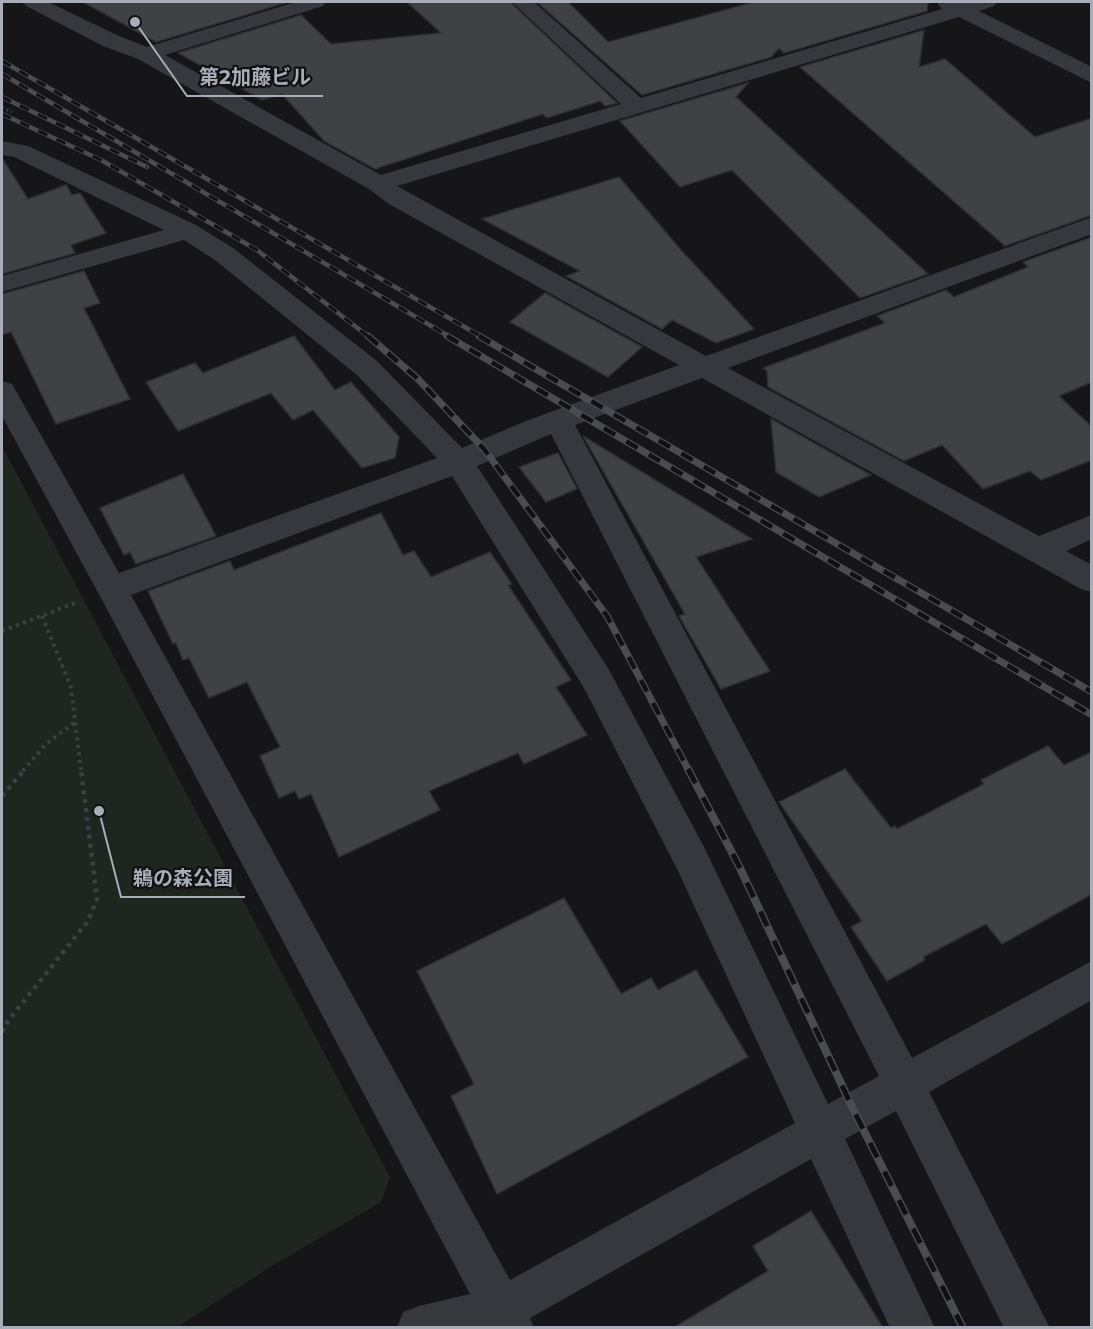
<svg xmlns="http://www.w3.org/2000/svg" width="1093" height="1329" viewBox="0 0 1093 1329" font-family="Montserrat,'Noto Sans JP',sans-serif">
	<rect width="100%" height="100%" fill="#161618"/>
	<path fill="#1e261f" d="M 2,446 L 390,1177 L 381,1202 L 270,1267 L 177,1327 L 2,1327 Z"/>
	<g fill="#404145" stroke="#303034" stroke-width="1.5">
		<path d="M 83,2 L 288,2 L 156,42 Z"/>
		<path d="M 407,2 L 510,2 L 617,103 L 605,106 L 600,101 L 547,118 L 543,114 L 375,169 L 324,141 L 282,94 L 262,100 L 178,53 L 301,15 L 331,44 L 441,33 Z"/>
		<path d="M 537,2 L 568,2 L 608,42 L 754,2 L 928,2 L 927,11 L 784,53 L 779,48 L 771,57 L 642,95 Z"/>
		<path d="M 924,30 L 919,67 L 945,59 L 1035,137 L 1092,118 L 1092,215 L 1005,246 L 800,67 Z"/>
		<path d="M 748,83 L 736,97 L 928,274 L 860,298 L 732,170 L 680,187 L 620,121 Z"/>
		<path d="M 2,158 L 28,199 L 66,185 L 72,195 L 80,193 L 106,233 L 71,245 L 75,253 L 2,274 Z"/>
		<path d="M 619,177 L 681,250 L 754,329 L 716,343 L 672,320 L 662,329 L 566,276 L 580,271 L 482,219 Z"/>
		<path d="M 1092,237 L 1092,382 L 1059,396 L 1092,427 L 1092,460 L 1041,480 L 1030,471 L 983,489 L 942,445 L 904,461 L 768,387 L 767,371 L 763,368 L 885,323 L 877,316 L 946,290 L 954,297 L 1028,267 L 1023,262 Z"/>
		<path d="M 84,271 L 100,303 L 84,308 L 130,399 L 56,424 L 11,332 L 2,335 L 2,294 Z"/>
		<path d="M 545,293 L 642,347 L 608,377 L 510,322 Z"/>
		<path d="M 294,336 L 335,390 L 351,382 L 399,437 L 395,458 L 362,468 L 313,410 L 293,420 L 271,393 L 178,431 L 146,382 L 195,363 L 203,373 Z"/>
		<path d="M 771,419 L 871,475 L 819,497 L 776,472 Z"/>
		<path d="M 583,436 L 752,539 L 696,557 L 770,671 L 721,689 L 679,616 L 685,614 Z"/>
		<path d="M 558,453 L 577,489 L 546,502 L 519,467 Z"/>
		<path d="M 183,474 L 216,536 L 136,564 L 130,552 L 124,555 L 100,508 Z"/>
		<path d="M 381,513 L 403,555 L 414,551 L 431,577 L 490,552 L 512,584 L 508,585 L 571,680 L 556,687 L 587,735 L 524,764 L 518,753 L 429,791 L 440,810 L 339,857 L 311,794 L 299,799 L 295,791 L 279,798 L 260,756 L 280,747 L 247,682 L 209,698 L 189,658 L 183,660 L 176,643 L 173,644 L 148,591 L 230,561 L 234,570 Z"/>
		<path d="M 1048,746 L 1064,765 L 1092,752 L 1092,894 L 1002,944 L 986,924 L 923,957 L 925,960 L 887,981 L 851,927 L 862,921 L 779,802 L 845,769 L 891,828 L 895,826 L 897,829 L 984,784 L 981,780 Z"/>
		<path d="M 564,898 L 621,994 L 651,978 L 658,990 L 696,970 L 748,1057 L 497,1194 L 451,1096 L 474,1084 L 417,971 Z"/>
		<path d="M 811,1211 L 883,1328 L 673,1328 L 768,1271 L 753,1246 Z"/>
	</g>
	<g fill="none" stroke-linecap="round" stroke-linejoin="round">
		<path stroke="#3d3f44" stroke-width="3" stroke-dasharray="2 3" stroke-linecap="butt" d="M 2,107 L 12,112"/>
		<g stroke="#3d3f44" stroke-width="4" stroke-dasharray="3 4.5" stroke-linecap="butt">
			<path d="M 42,616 L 71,687 L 81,771"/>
			<path d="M 2,631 L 75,603"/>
			<path d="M 23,771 L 46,744 L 75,722"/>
		</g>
		<g stroke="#3d3f44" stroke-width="4.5" stroke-dasharray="4 5" stroke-linecap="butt">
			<path d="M 2,796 L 25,769"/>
			<path d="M 2,1032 L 8,1021 L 88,921 L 97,899 L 81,769"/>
		</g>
		<path fill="#37383d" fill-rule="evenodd" d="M 22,2 L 48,2 L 119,36 L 147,47 L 296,2 L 326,2 L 323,6 L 165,55 L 381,175 L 621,104 L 512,2 L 534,2 L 641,98 L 942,9 L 938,4 L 940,2 L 997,2 L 994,6 L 979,11 L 1092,67 L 1092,83 L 959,17 L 397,186 L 706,356 L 1092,217 L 1092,234 L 728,368 L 1039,536 L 1092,515 L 1092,539 L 1066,551 L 1092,565 L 1092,592 L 1081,589 L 702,378 L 575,425 L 912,1058 L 1092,961 L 1092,1000 L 929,1092 L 1050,1328 L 1004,1328 L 896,1111 L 845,1139 L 935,1328 L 890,1328 L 811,1159 L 530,1318 L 534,1328 L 397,1328 L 403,1312 L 419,1306 L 470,1294 L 101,598 L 2,416 L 2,381 L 12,384 L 119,573 L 437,458 L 357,375 L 215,260 L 184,240 L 2,292 L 2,276 L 164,230 L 14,157 L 2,155 L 2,141 L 28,146 L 196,225 L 233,248 L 377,361 L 462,448 L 526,421 L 679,365 L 389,204 L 369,189 L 138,59 L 103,46 L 26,6 ZM 551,434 L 879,1076 L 828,1104 L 703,845 L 608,668 L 477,466 ZM 452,476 L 584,688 L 677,869 L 795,1123 L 510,1280 L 131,595 Z"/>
		<defs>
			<g id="rail-far2">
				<path d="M 2,61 L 482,337"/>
				<path d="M 2,74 L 450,337"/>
				<path d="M 2,97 L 147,167"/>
				<path d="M 2,114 L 101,160 L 257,250 L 369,337"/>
			</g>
			<g id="rail-far1">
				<path d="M 368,336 L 418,379 L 484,449 L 607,616 L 689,771"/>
				<path d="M 447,336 L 1092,715"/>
				<path d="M 479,336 L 1092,692"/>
			</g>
			<path id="rail" d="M 688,769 L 739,866 L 854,1111 L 963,1328"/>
		</defs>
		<use href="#rail-far2" stroke="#4a4c52" stroke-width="4.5"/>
		<use href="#rail-far1" stroke="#4a4c52" stroke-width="7"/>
		<use href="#rail" stroke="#4a4c52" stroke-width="8"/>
		<use href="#rail-far2" stroke="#111113" stroke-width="3" stroke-dasharray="10" stroke-linecap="butt"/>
		<use href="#rail-far1" stroke="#111113" stroke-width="4.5" stroke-dasharray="13" stroke-linecap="butt"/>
		<use href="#rail" stroke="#111113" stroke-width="5" stroke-dasharray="16" stroke-linecap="butt"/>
	</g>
	<path fill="none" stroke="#a8adb8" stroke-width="2" d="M135 22L187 96H323M99 811L121 897H245"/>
	<g fill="#a8adb8" stroke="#111113" stroke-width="2">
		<circle cx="135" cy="22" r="6"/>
		<circle cx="99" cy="811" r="6"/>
	</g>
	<g font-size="20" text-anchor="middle" font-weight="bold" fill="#a8adb8" stroke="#111113" stroke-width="4.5" stroke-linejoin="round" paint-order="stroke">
		<text x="255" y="84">第2加藤ビル</text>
		<text x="183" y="885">鵜の森公園</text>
	</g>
	<rect width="1093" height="1329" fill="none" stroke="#a8adb8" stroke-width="6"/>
</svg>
